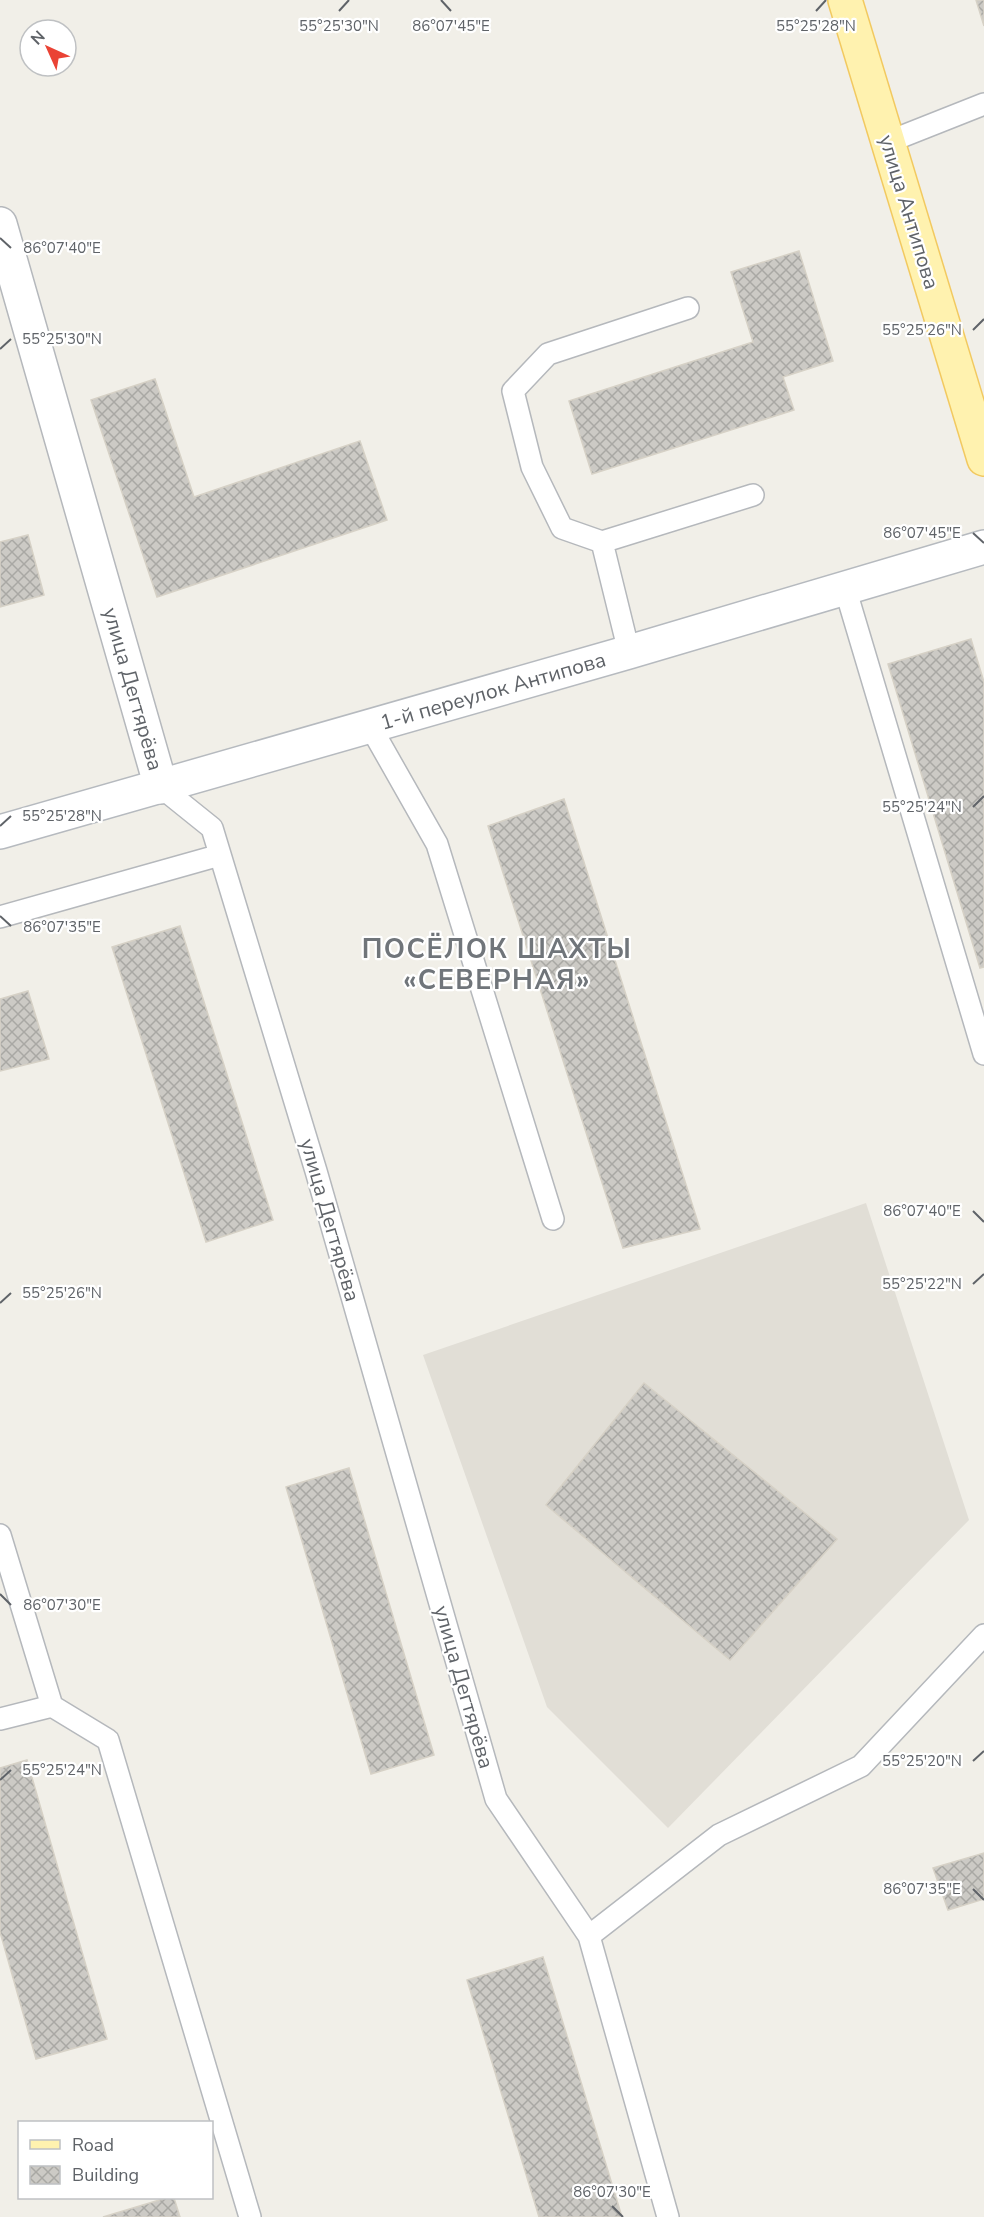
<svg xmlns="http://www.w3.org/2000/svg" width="984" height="2217" font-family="'Nunito Sans',sans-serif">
<defs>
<pattern id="building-cross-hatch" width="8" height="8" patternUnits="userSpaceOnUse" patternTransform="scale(1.5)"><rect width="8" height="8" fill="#cccac5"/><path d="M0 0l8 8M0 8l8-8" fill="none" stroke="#a9a8a4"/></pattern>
</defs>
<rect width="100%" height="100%" fill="#f1efe8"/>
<!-- education -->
<path fill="#e1ded6" d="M866 1203 969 1520 668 1828 547 1707 423 1355Z"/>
<!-- building -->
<path fill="url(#building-cross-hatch)" stroke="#d6d1c6" stroke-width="1.5" d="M976 0H984V26Z
M799 251 833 361 783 377 794 410 592 474 569 401 753 342 731 272Z
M155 379 194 497 360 441 387 520 157 597 91 400Z
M28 535 44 595 0 607V542Z
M971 639 984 682V967L980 968 888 664Z
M564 799 700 1229 623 1248 488 826Z
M180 926 273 1220 206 1242 112 947Z
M28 991 49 1059 0 1071V999Z
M644 1383 837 1539 730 1660 546 1505Z
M349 1468 434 1755 371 1774 286 1487Z
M27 1760 107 2039 36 2059 0 1932V1768Z
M984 1853V1899L948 1910 933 1868Z
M543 1957 622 2217H539L467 1980Z
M166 2198H174L180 2217H103Z"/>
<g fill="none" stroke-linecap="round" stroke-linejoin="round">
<!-- service casing -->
<g stroke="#b5b8bc" stroke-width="24">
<path id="service" d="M888 142 984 104
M602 542 562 528 532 467 513 391 548 354 688 308
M845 588 984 1054
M629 652 602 542 753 495
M370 726 437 844 553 1219
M161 787 212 828 316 1171 496 1799 589 1936 668 2217
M0 917 220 855
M0 1535 52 1706 0 1719
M52 1706 108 1740 250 2217
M589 1936 719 1835 861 1766 984 1635"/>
</g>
<!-- minor casing -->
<g stroke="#b5b8bc" stroke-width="36">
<path id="minor" d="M0 224 161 787"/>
</g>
<!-- secondary casing -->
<g stroke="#b6babf" stroke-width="36">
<path id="secondary" d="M0 832 629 652 984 547"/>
</g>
<!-- primary casing -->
<g stroke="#f2c960" stroke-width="36">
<path id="primary" d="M845 0 984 459"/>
</g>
<!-- service -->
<use href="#service" stroke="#fff" stroke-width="21"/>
<!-- minor -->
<use href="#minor" stroke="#fff" stroke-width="33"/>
<!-- secondary -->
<use href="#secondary" stroke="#fff" stroke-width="33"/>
<!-- primary -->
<use href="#primary" stroke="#fff2af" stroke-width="33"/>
</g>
<!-- ticks -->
<path fill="none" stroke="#5f6368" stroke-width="2" d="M441 0 451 11M339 11 349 0M816 11 826 0M0 238 11 248M973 330 984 319M0 349 11 339M973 533 984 543M973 807 984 796M0 826 11 816M0 916 11 926M973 1211 984 1222M973 1284 984 1274M0 1303 11 1293M0 1594 11 1605M973 1761 984 1751M0 1780 11 1770M973 1889 984 1900M612 2206 623 2217"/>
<g text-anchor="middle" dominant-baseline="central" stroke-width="4.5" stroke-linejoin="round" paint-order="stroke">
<!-- street labels -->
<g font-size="21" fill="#5f6368" stroke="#fff">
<text transform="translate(909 212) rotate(73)">улица Антипова</text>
<text transform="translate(133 689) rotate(74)">улица Дегтярёва</text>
<text transform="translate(493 691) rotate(-16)">1-й переулок Антипова</text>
<text transform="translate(330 1220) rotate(74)">улица Дегтярёва</text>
<text transform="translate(464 1687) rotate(74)">улица Дегтярёва</text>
</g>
<!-- district labels -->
<g font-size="27" font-weight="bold" letter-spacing="1.5" fill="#70757a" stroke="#fff">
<text x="497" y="949">ПОСЁЛОК ШАХТЫ<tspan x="497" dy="31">«СЕВЕРНАЯ»</tspan></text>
</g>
</g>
<g font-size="15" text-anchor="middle" fill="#5f6368" stroke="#fff" stroke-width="4.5" stroke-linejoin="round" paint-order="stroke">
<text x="339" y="31">55°25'30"N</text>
<text x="451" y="31">86°07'45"E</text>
<text x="816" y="31">55°25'28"N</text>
<text x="62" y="253">86°07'40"E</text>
<text x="922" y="335">55°25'26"N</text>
<text x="62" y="344">55°25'30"N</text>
<text x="922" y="538">86°07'45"E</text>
<text x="922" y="812">55°25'24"N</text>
<text x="62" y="821">55°25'28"N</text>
<text x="62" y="932">86°07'35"E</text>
<text x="922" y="1216">86°07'40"E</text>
<text x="922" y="1289">55°25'22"N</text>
<text x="62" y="1298">55°25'26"N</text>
<text x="62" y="1610">86°07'30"E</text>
<text x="922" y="1766">55°25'20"N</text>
<text x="62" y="1775">55°25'24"N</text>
<text x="922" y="1894">86°07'35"E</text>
<text x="612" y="2197">86°07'30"E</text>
</g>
<!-- legend -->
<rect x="18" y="2121" width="195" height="78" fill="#ffffff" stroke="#bfc1c3" stroke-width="1.5"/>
<rect x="30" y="2140" width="30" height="9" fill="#fff2af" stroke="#bfc1c3" stroke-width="1.5"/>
<text x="72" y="2151" font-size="18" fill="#5f6368">Road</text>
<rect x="30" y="2166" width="30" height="18" fill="url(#building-cross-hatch)" stroke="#bfc1c3" stroke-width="1.5"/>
<text x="72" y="2181" font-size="18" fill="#5f6368">Building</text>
<!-- north arrow -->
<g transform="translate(48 48) rotate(315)"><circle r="28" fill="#ffffff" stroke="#bfc1c3" stroke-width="1.5"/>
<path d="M0-4.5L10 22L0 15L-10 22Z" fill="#ea4335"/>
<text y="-9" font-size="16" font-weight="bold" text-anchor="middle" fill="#5f6368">N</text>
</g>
</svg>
